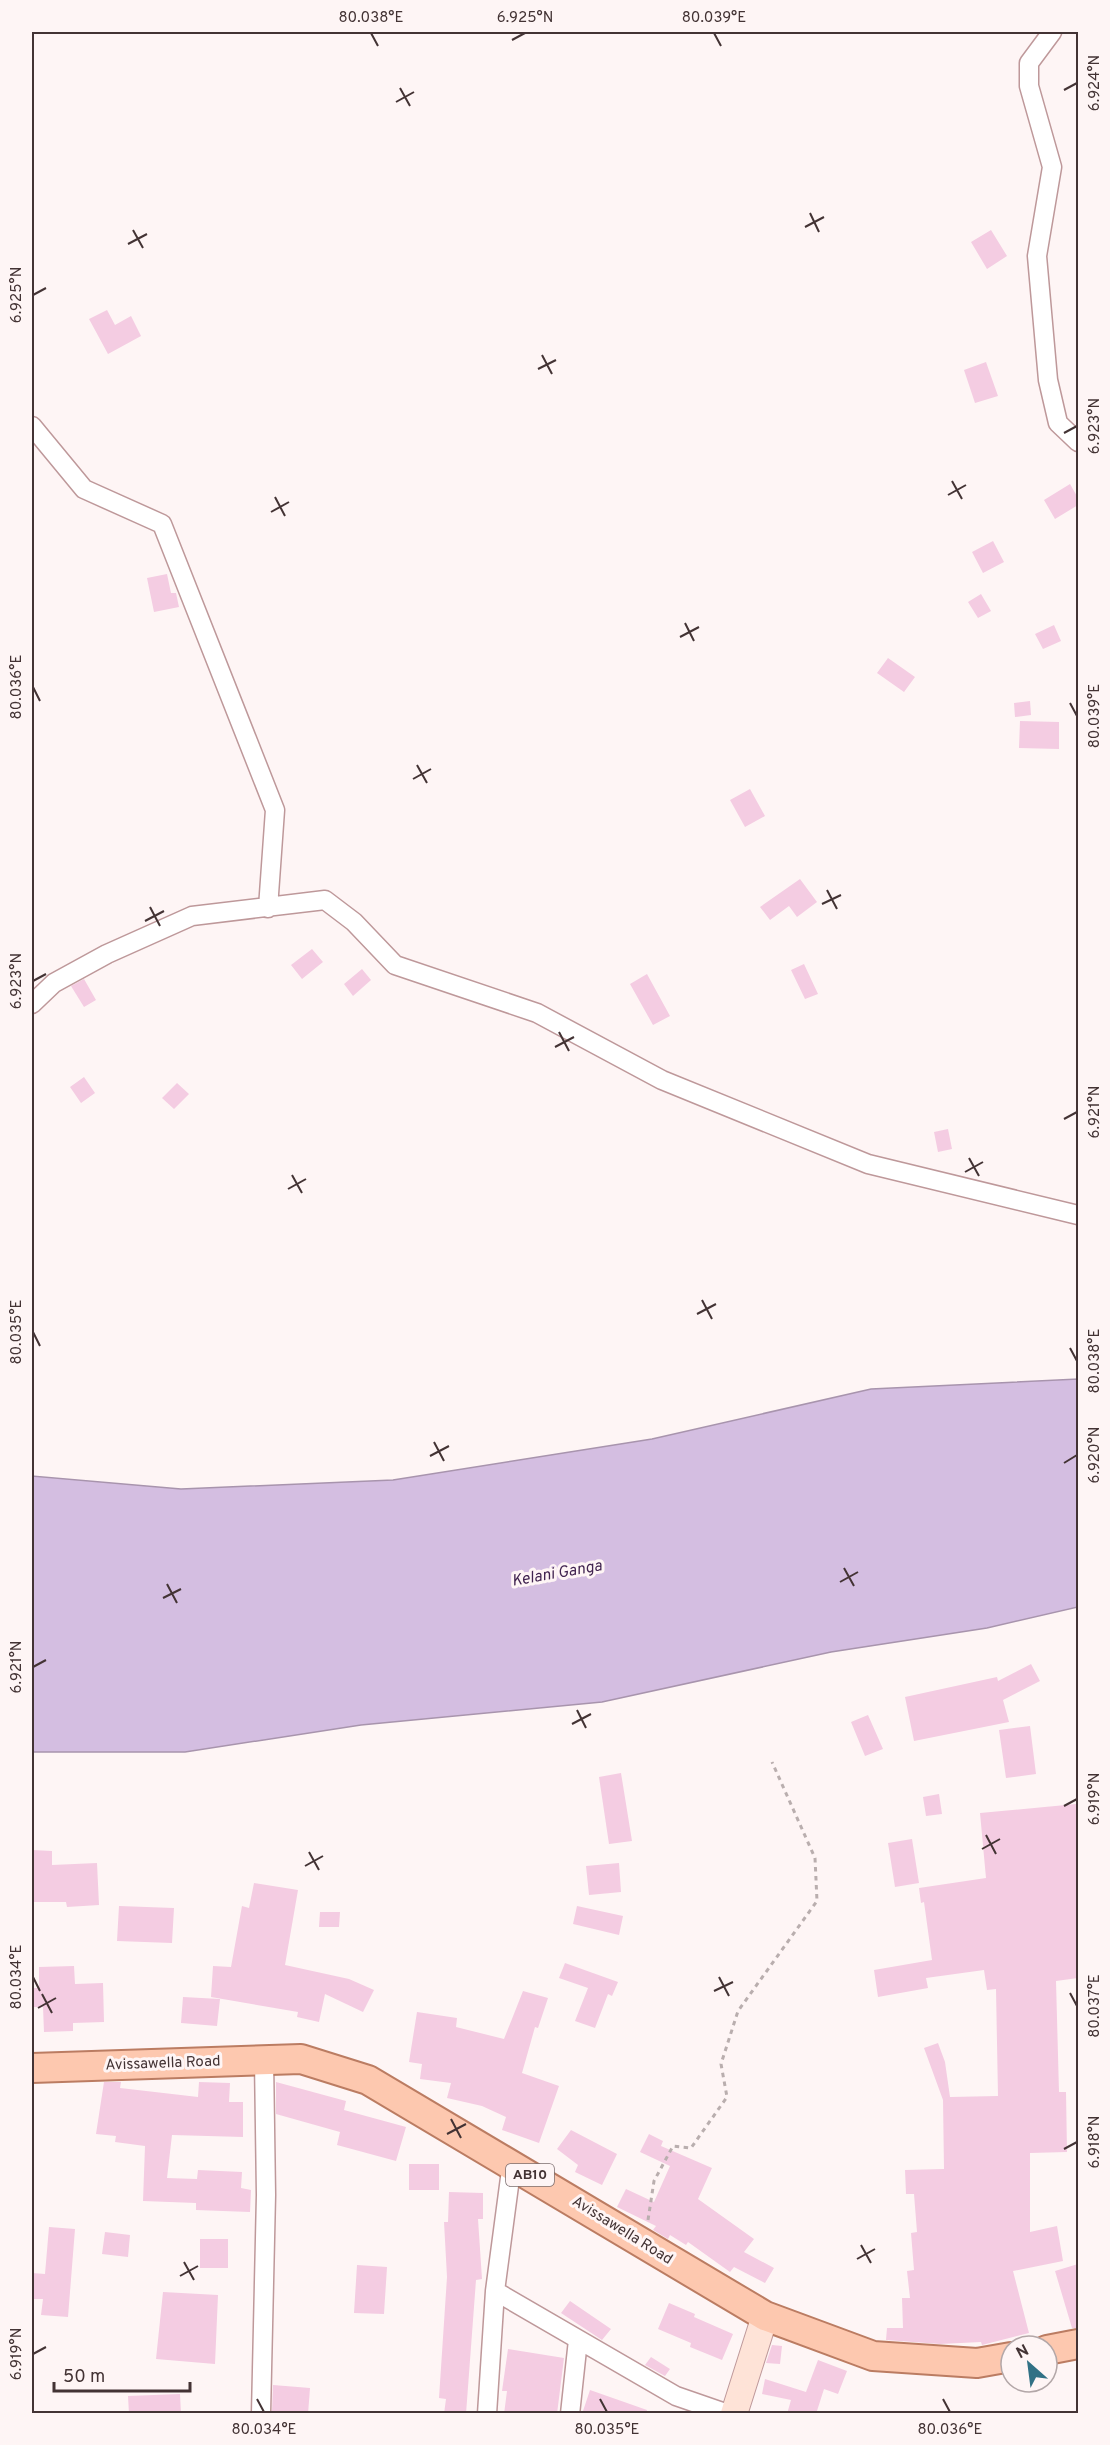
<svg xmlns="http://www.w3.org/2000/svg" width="1110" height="2445" font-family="Overpass,sans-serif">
<rect width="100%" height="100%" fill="#fef5f5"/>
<!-- water -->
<path fill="#d4bee1" stroke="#a894ad" stroke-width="1.5" d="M1078 1379V1607L987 1628 831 1652 602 1702 361 1725 185 1752H32V1476L181 1489 393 1480 652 1439 871 1389Z"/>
<!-- building -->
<path fill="#f4cce2" d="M991 230 1007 256 987 269 971 242Z
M107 310 115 325 131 316 141 336 108 354 89 319Z
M986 362 998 396 975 403 964 370Z
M1070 484 1078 498V505L1055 519 1044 500Z
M993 541 1004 562 983 573 972 552Z
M167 574 171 593H176L179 607 154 612 147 578Z
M981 594 991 611 978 618 968 602Z
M1054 625 1061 641 1043 649 1035 634Z
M888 658 915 677 904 692 877 673Z
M1030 701 1031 715 1015 717 1014 703Z
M1020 721 1059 722V749L1019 748Z
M750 789 765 816 745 827 730 800Z
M800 879 817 902 797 917 789 906 770 920 760 907Z
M312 949 323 962 302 979 291 965Z
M804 964 818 994 805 999 791 970Z
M362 969 371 980 353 996 344 984Z
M647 974 670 1016 653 1025 630 984Z
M84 979 96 1000 84 1007 71 986Z
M84 1077 95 1093 81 1103 70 1087Z
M177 1083 189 1094 174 1109 162 1098Z
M948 1129 952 1149 938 1152 934 1132Z
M1031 1664 1040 1681 1003 1700 1009 1722 914 1741 905 1697 997 1677 998 1681Z
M868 1715 883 1749 865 1756 851 1722Z
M1030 1726 1036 1774 1006 1778 999 1730Z
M621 1773 632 1841 609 1844 599 1777Z
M939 1794 942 1814 926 1816 923 1797Z
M1076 1804 1078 1838V1978L1056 1981 1059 2092H1066L1067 2152 1030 2153V2232L1057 2226 1063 2261 1013 2271 1029 2333 982 2345 981 2342 940 2344 886 2340 887 2328H903L902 2298H910L907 2271 914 2270 911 2233 917 2232 914 2194H906L905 2170 944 2169 943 2100 924 2048 938 2043 945 2062 950 2097 998 2096 996 1989 987 1990 984 1970 926 1978 928 1988 878 1997 874 1970 932 1960 924 1902 921 1903 919 1888 986 1878 980 1813Z
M912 1839 919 1883 895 1887 888 1843Z
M32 1850 52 1851V1865L97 1863 99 1905 67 1907 66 1902H32Z
M619 1863 621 1892 589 1895 586 1866Z
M254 1883 298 1890 285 1965 349 1979 374 1990 363 2012 325 1994 319 2022 297 2017 298 2012 211 1997 213 1966 231 1967 242 1906 249 1908Z
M119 1906 174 1908 172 1943 117 1941Z
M577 1906 623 1916 619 1935 573 1924Z
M320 1912H340L339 1927H319Z
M565 1963 618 1982 612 1996 608 1994 595 2028 575 2021 588 1988 559 1978Z
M74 1966 75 1984 103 1983 104 2022 73 2023V2031L44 2032 43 2007H32V1988H39V1967Z
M523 1991 548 1998 538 2028 535 2027 522 2073 559 2086 539 2143 502 2130 506 2117 482 2106 447 2098 451 2083 420 2079 422 2064 409 2062 417 2012 457 2018 456 2027 504 2039Z
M183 1997 220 1999 217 2026 181 2023Z
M104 2082H121L120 2088 198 2097 199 2082 230 2083 229 2102H243V2137L172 2135 167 2178 197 2179 198 2170 242 2172 241 2188 251 2190 250 2212 196 2210V2203L143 2201 145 2146 115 2142 116 2136 96 2134Z
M276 2082 346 2101 344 2110 406 2127 396 2161 337 2145 340 2132 276 2114Z
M571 2130 617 2154 602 2185 575 2172 578 2165 557 2149Z
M649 2134 663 2141 661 2146 712 2168 698 2199 754 2239 744 2252 774 2268 765 2283 734 2267 730 2272 688 2242 686 2245 670 2235 668 2239 653 2230 656 2226 617 2207 626 2189 654 2202 670 2166 640 2152Z
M409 2164H439V2190H409Z
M449 2192 483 2193V2219H478L482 2279 476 2280 466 2414H444L446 2399 439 2398 447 2277 444 2222H448Z
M49 2227 75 2229 68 2317 41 2315 43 2299H32V2273L45 2274Z
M105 2232 130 2235 128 2257 102 2254Z
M200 2239H228V2268H200Z
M1078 2264V2328H1072L1055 2271Z
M357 2265 387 2267 384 2314 354 2313Z
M163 2292 218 2295 215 2364 156 2359Z
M570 2301 611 2329 602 2340 561 2313Z
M669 2303 695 2314 694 2317 733 2334 722 2360 690 2347 691 2343 658 2329Z
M772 2345 782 2346 780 2364 766 2363Z
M508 2349 564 2358 557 2414H504L507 2391H502Z
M651 2357 670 2369 665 2376 645 2365Z
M818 2360 847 2371 838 2394 824 2389 816 2414H787L791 2400 762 2394 765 2379 806 2392Z
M273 2385 310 2388 308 2414 272 2411Z
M590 2390 647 2410 646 2414H582Z
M180 2394 181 2414H129L128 2396Z"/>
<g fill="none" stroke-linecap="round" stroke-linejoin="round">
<!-- street casing -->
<g stroke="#be989a" stroke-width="21">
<path id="street" d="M1052 32 1029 63V86L1052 167 1037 256 1048 380 1058 423 1078 442
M32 426 84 489 162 524 275 810 268 908
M32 1004 54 983 107 954 192 916 325 900 354 922 395 965 537 1013 662 1080 868 1164 1078 1215
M495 2291 676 2396 728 2414
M261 2414 266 2195 264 2060
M487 2414 495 2291 512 2163
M570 2414 578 2340"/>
</g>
<!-- secondary casing -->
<g stroke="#be989a" stroke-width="28">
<path id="secondary" d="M734 2414 765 2316"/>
</g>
<!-- primary casing -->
<g stroke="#bb7c62" stroke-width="32">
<path id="primary" d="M32 2068 301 2059 368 2080 765 2316 873 2356 977 2363 1011 2357
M1047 2350 1078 2344"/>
</g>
<!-- path -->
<path stroke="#b9aeae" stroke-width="3" stroke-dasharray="4.5 4.5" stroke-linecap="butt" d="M648 2220 654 2181 673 2146 691 2148 727 2097 721 2064 738 2011 817 1901 815 1858 772 1762"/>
<!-- street -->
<use href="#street" stroke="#fff" stroke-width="18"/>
<!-- secondary -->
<use href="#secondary" stroke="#fee3d7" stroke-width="26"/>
<!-- primary -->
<use href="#primary" stroke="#fdc8af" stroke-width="28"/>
</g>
<!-- ticks -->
<path fill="none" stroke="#433334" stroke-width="2" d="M371 33 378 46M714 33 721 46M512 40 525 33M400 88 410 106M1064 90 1077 83M396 102 414 92M810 213 819 232M805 227 824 217M133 230 143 248M128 244 147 234M33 295 46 288M542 355 552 374M538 369 556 360M1064 433 1077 426M952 481 962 499M948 495 966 485M275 497 285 516M271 512 289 502M685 623 694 641M680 637 699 627M33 687 40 701M1070 703 1077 716M417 765 427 783M413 779 431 769M827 890 837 909M822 904 841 895M150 907 160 926M145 921 164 911M33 981 46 974M559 1032 569 1051M555 1047 574 1037M1064 1119 1077 1112M969 1158 979 1176M965 1172 983 1162M292 1175 302 1193M288 1189 306 1179M702 1300 712 1319M697 1314 716 1304M33 1332 40 1346M1070 1348 1077 1361M434 1442 444 1461M430 1456 449 1446M1064 1463 1077 1455M844 1568 854 1586M840 1582 858 1572M167 1584 177 1603M163 1598 181 1589M33 1667 46 1660M577 1710 586 1728M572 1724 591 1714M1064 1806 1077 1799M986 1835 996 1854M982 1849 1000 1839M309 1852 319 1870M305 1866 323 1856M33 1977 40 1991M719 1977 729 1996M714 1991 733 1982M1070 1993 1077 2006M42 1994 52 2013M38 2008 56 1998M451 2119 461 2138M447 2134 466 2124M1064 2149 1077 2142M861 2245 871 2263M857 2259 875 2249M184 2262 194 2280M180 2276 198 2266M33 2354 46 2347M257 2399 264 2412M600 2399 607 2412M943 2399 950 2412"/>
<g text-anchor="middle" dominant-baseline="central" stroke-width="6" stroke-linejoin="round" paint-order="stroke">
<!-- shield labels -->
<rect fill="#fef5f5" stroke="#7b6d6e" stroke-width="1.5" x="506" y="2164" width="48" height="22" rx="4.5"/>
<g font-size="14" font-weight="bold" fill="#433334">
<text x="530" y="2175">AB10</text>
</g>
<!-- street labels -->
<g font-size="15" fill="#433334" stroke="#fef5f5">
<text transform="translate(163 2064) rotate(-2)">Avissawella Road</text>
<text transform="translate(622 2231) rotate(32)">Avissawella Road</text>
</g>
<!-- water labels -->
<g font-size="16" font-style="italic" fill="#412450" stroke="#fef5f5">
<text transform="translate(557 1574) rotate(-10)">Kelani Ganga</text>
</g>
</g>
<!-- border -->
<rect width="1110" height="2445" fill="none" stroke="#fef5f5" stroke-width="66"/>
<!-- north arrow -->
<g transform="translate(1029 2364) rotate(332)"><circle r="28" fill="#fef5f5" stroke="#b3a7a8" stroke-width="1.5"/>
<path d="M0-4.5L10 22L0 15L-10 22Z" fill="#317185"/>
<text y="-9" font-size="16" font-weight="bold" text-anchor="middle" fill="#433334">N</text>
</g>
<!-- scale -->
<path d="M54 2382v9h136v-9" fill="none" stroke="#433334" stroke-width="3"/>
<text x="63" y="2382" font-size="18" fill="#433334" stroke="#fef5f5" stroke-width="4.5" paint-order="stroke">50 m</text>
<rect x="33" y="33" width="1044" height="2379" fill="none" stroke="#433334" stroke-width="2"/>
<g font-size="15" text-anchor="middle" fill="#433334">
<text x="371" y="22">80.038°E</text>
<text x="525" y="22">6.925°N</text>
<text x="714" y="22">80.039°E</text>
<text transform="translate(1094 83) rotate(-90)" y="5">6.924°N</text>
<text transform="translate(16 295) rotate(-90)" y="5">6.925°N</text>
<text transform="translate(1094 426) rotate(-90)" y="5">6.923°N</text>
<text transform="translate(16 687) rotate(-90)" y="5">80.036°E</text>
<text transform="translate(1094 716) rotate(-90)" y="5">80.039°E</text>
<text transform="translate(16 981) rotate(-90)" y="5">6.923°N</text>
<text transform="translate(1094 1112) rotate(-90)" y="5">6.921°N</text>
<text transform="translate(16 1332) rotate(-90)" y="5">80.035°E</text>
<text transform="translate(1094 1361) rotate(-90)" y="5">80.038°E</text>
<text transform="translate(1094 1455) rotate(-90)" y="5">6.920°N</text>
<text transform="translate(16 1667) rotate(-90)" y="5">6.921°N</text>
<text transform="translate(1094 1799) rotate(-90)" y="5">6.919°N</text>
<text transform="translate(16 1977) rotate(-90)" y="5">80.034°E</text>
<text transform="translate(1094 2006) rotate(-90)" y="5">80.037°E</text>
<text transform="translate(1094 2142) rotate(-90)" y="5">6.918°N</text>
<text transform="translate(16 2354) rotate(-90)" y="5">6.919°N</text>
<text x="264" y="2434">80.034°E</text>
<text x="607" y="2434">80.035°E</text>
<text x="950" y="2434">80.036°E</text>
</g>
</svg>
